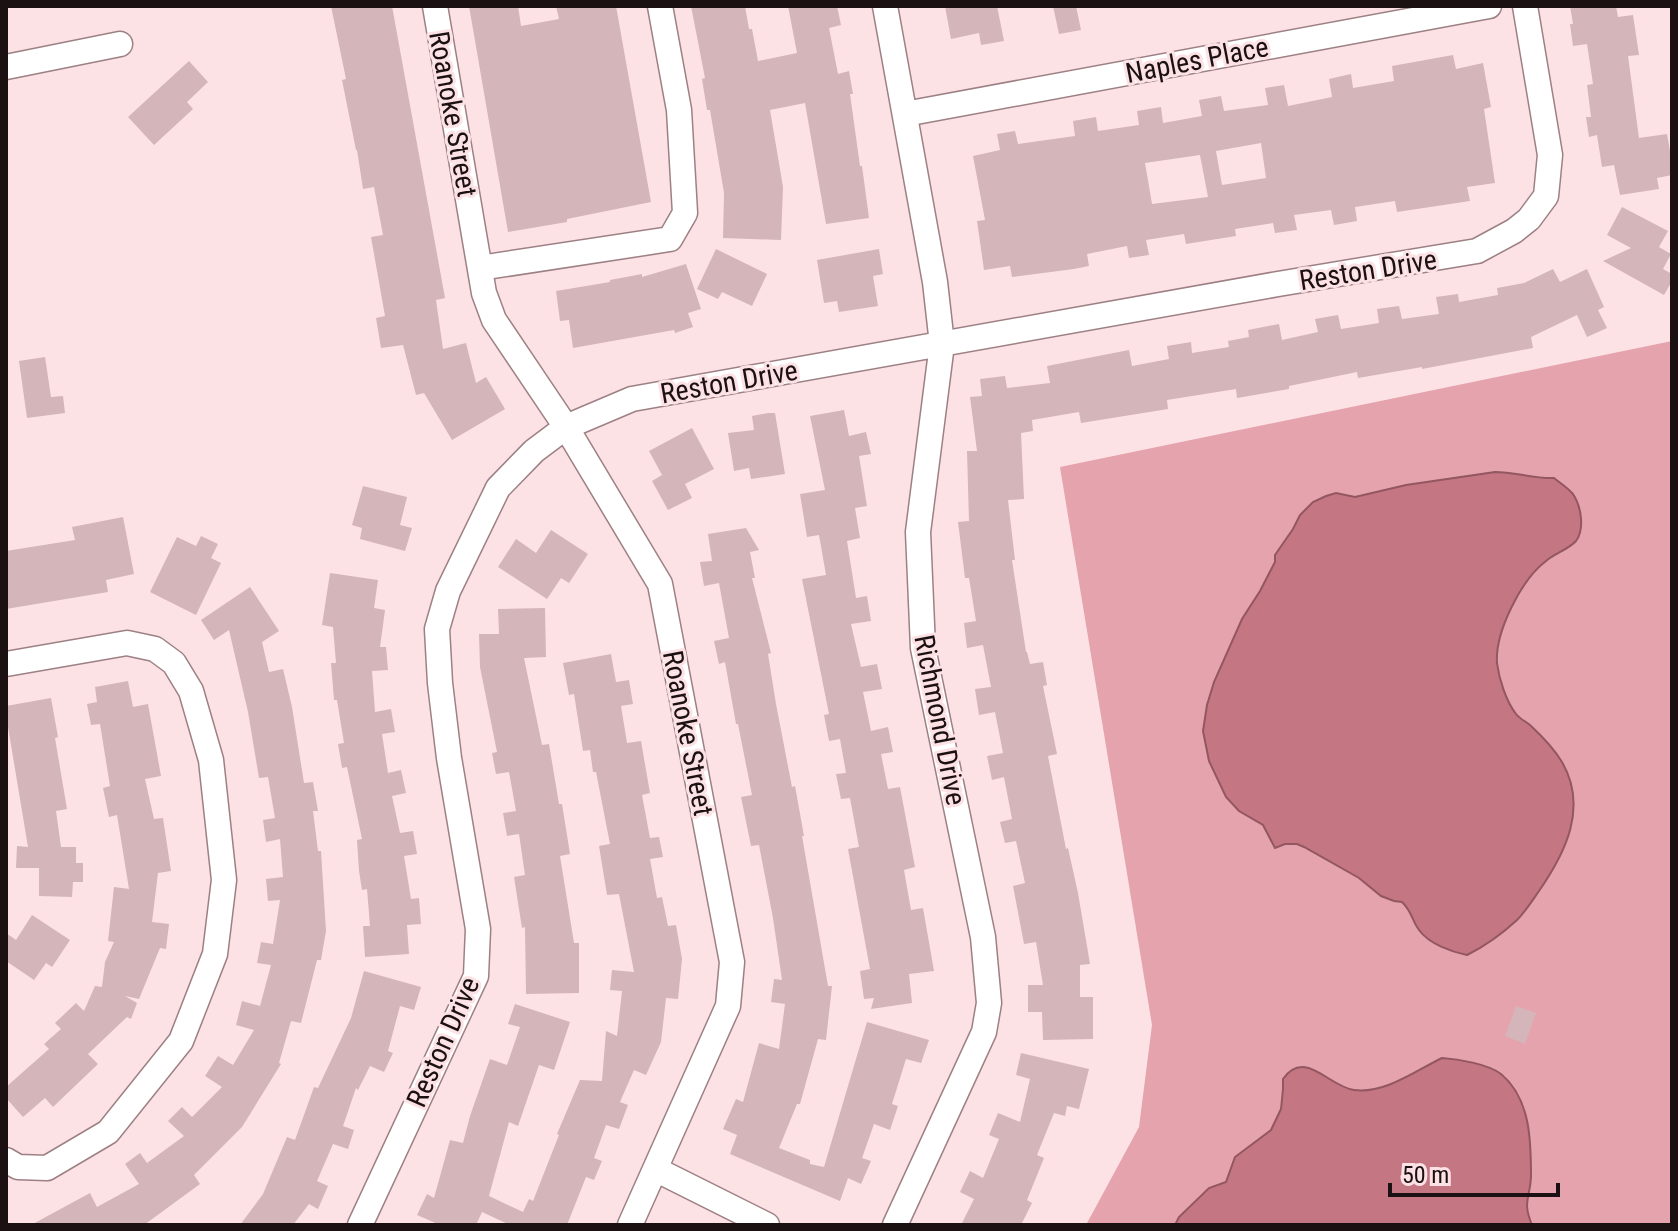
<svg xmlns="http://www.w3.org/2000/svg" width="1678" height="1231" font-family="'Roboto Condensed',sans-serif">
<rect width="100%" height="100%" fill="#fce2e5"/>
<!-- green -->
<path fill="#e5a3ad" d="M1672 341V1225H1086L1139 1127 1152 1025 1060 467Z"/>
<!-- water -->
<path fill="#c57683" stroke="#925761" stroke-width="2" d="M1495 472C1515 472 1535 479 1554 478 1560 483 1568 488 1573 494 1581 506 1585 529 1576 541 1569 549 1554 554 1546 561 1521 580 1495 632 1497 663 1499 679 1506 701 1516 714 1520 719 1525 721 1530 725 1543 737 1553 747 1562 762 1588 807 1566 852 1539 891 1532 901 1525 912 1517 920 1502 934 1485 946 1467 955 1452 952 1429 944 1419 930 1411 919 1413 913 1402 902L1394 901 1381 896 1359 878 1304 847 1297 844H1285L1275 848 1263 825 1239 811 1226 797 1209 761 1203 731 1207 705 1214 682 1242 619 1260 591 1275 562V555L1293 529 1300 515 1313 502 1326 496 1336 493 1355 497 1406 485Z
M1442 1058C1458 1059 1488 1064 1501 1074 1531 1099 1531 1142 1531 1177 1530 1199 1522 1201 1532 1225H1175L1179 1217 1209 1188 1226 1182 1235 1157 1271 1130 1281 1109 1283 1089V1079C1305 1048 1329 1087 1354 1090 1385 1094 1415 1071 1442 1058Z"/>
<!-- building -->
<path fill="#d4b5b9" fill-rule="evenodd" d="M331 6H392L445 298 436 300 443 349 466 343 476 383 486 377 505 409 452 440 424 393 416 395 403 345 381 348 376 318 385 316 371 237 383 235 374 187 363 189 357 150H356L342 80 346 79Z
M469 6H518L521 26 559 19 556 6H616L651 202 567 219V222L508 232Z
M691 6H745L749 29H752L758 61 797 53 788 6H837L841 25 829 28 838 74 849 71 853 94H850L860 166H862L869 218 826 224 805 103 770 110 783 187 781 240 723 238 724 193 710 110H707L702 79 705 78Z
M945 6H997L1004 41 981 45 979 33 951 39Z
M1053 6H1076L1081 30 1059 34Z
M1570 6H1616L1618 17 1633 15 1639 55 1628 56 1639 138 1667 134 1672 162V175L1657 178 1659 189 1620 195 1614 165 1602 167 1597 135 1589 137 1586 117H1591L1587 85 1593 84 1587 44 1573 46 1570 24H1573Z
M1453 55 1456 69 1483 63 1491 107 1484 109 1495 183 1467 187 1470 201 1397 212 1395 201 1355 207 1357 221 1334 225 1331 210 1294 215 1297 230 1275 233 1273 223 1235 229 1236 236 1186 244 1184 234 1146 240 1149 255 1129 258 1127 246 1087 254 1089 266 1074 269 1012 277 1010 266 984 270 977 221 985 220 973 156 1000 150 997 134 1015 131 1018 144 1075 136 1073 121 1096 117 1098 131 1139 125 1137 111 1161 107 1163 123 1202 116 1199 100 1221 96 1224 111 1268 105 1265 88 1284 85 1288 106 1332 97 1329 79 1351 74 1353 88 1394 81 1392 66ZM1261 143 1266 178 1222 185 1216 151ZM1200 155 1208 197 1152 204 1145 163Z
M189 61 208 82 187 102 193 109 154 145 128 117Z
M1622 207 1668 231 1659 247 1671 254 1663 269 1672 274V281L1664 295 1603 261 1631 248 1607 235Z
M716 249 767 274 752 306 722 292 718 299 697 289Z
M879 249 883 274 873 276 878 306 839 312 837 301 824 303 817 260Z
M686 264 701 309 688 313 693 327 675 333 674 330 573 348 569 320 560 321 556 291 610 282V280L642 274V277Z
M1553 269 1560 282 1587 269 1604 307 1598 310 1607 328 1587 337 1577 315 1531 337 1533 348 1422 369V367L1358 378 1357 372 1289 386V389L1237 398 1236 389 1167 400 1168 409 1081 423 1079 412 1032 420 1033 431 1021 433 1024 499 1008 500 1015 560H1012L1026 652H1027L1030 664 1043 662 1047 685 1043 686 1057 754 1048 756 1066 849 1068 848 1078 893 1090 964 1080 965V997H1093V1039L1043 1040 1042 1012H1028V985H1043L1036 942 1024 944 1013 886 1025 883 1016 841 1005 843 1000 822 1012 819 1004 777 992 780 987 756 1003 753 995 712 979 715 975 689 991 687 983 645 967 648 964 623 976 621 969 578H965L958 522 969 521 967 451H977L970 397 982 396 980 379 1005 376 1007 388 1050 383 1047 366 1129 350 1132 366 1169 359 1167 346 1191 342 1192 353 1229 347 1228 341 1249 337 1248 330 1279 324 1282 340 1318 332 1315 319 1338 315 1341 329 1379 323 1377 309 1399 306 1402 319 1439 314 1436 297 1458 294 1459 302 1498 295 1497 288 1524 283Z
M45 357 51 397 63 396 65 413 27 418 19 361Z
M844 410 849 436 866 432 871 454 859 456 867 506 855 508 860 538 847 541 856 598 867 596 871 621 851 624 861 667 877 664 882 689 863 692 871 731 888 727 893 752 881 754 888 789 900 787 915 867 904 870 911 910 923 908 934 971 909 974 912 1003 871 1009 874 998 864 999 860 971 870 969 848 849 859 847 850 798 841 799 836 774 846 773 840 739 829 741 824 715 829 714 802 579 826 575 819 535 807 537 800 494 825 490 810 416Z
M768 413H775L785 474 751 479 749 468 734 471 728 433 754 430 752 416Z
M692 428 714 469 685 484 692 498 668 510 652 481 662 475 649 451Z
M363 486 407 497 400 525 412 528 405 551 360 539 362 528 352 525Z
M123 517 134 574 106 580 108 592 6 609V551L75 540 72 527Z
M746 528 759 550 750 552 755 578H752L771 653 768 654 776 704 792 787 795 786 804 836H802L828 986H832L826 1040 818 1039 800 1104H797L779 1148 810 1160V1164L824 1167 867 1022 929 1040 921 1063 906 1059 892 1104 898 1106 890 1130 874 1124 862 1158 871 1161 861 1184 848 1178 840 1201 730 1154 737 1135 723 1129 736 1099 743 1102 759 1043 779 1049 785 1004 771 1002 774 979 782 980 773 918 759 845 751 846 741 797 752 795 738 724H736L725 662 719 664 714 641 729 638 719 583 704 586 700 562 712 561 708 534Z
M551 530 588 554 569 583 561 578 547 599 498 567 516 539 536 553Z
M201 536 218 544 211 558 221 563 196 615 150 592 177 537 196 546Z
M330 573 378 580 374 608 385 610 380 647H386L388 670 372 671 375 712 391 709 395 732 382 734 388 773 401 770 406 793 392 796 400 833 413 831 417 854 404 856 411 899 419 898 421 924 407 925 409 954 365 957 363 926H370L367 889 362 890 359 871 357 840 362 839 347 767 342 768 338 744 344 743 337 700H334L331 663H336L333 627 322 625Z
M250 587 279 631 262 642 269 672 283 669 292 707 304 783 313 782 318 811H313L318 851H321L326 931 321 960H317L301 1023 291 1021 279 1063 281 1064 242 1127 194 1175 200 1184 144 1225H31L90 1193 97 1207 139 1184 125 1164 140 1153 147 1163 184 1136 168 1121 182 1107 192 1117 222 1087 205 1076 218 1056 233 1065 254 1030 236 1025 242 1001 260 1006 271 965 257 963 261 942 273 944 280 900 268 901 266 879 283 877 280 839 266 842 263 820 275 818 268 777 259 778 248 712 229 630 214 640 201 620Z
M545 608 546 657 524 658 542 745 549 744 559 804H562L570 854 560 856 574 943H579V993L526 994 525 927 522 928 514 877 525 875 519 834 507 836 503 813 516 811 509 772 496 774 492 753 497 752 480 667 479 634H499L498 609Z
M611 654 616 682 629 680 633 704 621 706 627 743 641 741 650 793 642 795 650 838 659 837 663 857 650 859 657 898 662 897 668 926 676 925 682 959 678 999 666 998 661 1042 646 1075 634 1070 620 1102 628 1105 619 1129 606 1125 594 1158 602 1161 594 1180 586 1177 567 1225H510L482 1212 476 1225H440L417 1215 427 1194 434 1198 450 1140 463 1143 470 1116 490 1059 507 1065 520 1027 508 1024 515 1004 570 1022 554 1070 539 1065 518 1126 509 1122 489 1196 523 1212 529 1199 533 1201 559 1135 557 1134 580 1080 602 1081 606 1031 617 1036 622 991 610 990 612 970 634 972 619 894 607 895 599 846 610 844 596 772H593L590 750 583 751 574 694 569 695 563 663Z
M128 681 133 707 148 704 161 776 145 779 154 819 163 818 171 871 158 873 152 922 169 924 166 949 160 948 139 999 125 996 137 1003 131 1019 127 1017 88 1054 98 1064 53 1107 45 1098 23 1117 6 1098V1087L49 1049 44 1044 61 1029 55 1023 76 1003 84 1011 95 986 102 987 105 962 114 942 108 941 114 887 129 889 117 815 109 817 103 788 110 786 100 724 91 725 87 704 97 702 95 687Z
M51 698 58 737 55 738 67 809 56 811 61 847H76V863H83V882H73L72 897 39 896V868H16L17 846 28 847 6 715V706Z
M32 915 70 940 52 967 46 963 34 980 6 961V933L16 940Z
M364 971 421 987 414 1010 400 1006 388 1051 393 1053 384 1072 370 1066 358 1090 356 1088 343 1126 354 1130 348 1149 333 1144 317 1181 328 1186 318 1209 309 1204 293 1225H240L263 1194 287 1137 295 1140 314 1087 318 1088 351 1018Z
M1516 1006 1536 1013 1525 1044 1505 1036Z
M1021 1053 1089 1069 1079 1109 1067 1106 1065 1116 1054 1113 1037 1155 1044 1158 1027 1200 1032 1203 1021 1225H961L974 1199 960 1192 970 1171 983 1178 999 1139 989 1135 998 1113 1020 1122 1030 1079 1016 1075Z"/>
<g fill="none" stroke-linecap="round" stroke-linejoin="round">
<!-- street casing -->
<g stroke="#9d8084" stroke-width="27">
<path id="street" d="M435 6 484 293 494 320 566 427 660 584 732 962 728 1006 630 1225
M885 6 935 282 942 344 918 532 923 648 983 937 989 1003 984 1032 895 1225
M6 67 120 44
M905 114 1489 6
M480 268 670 239 685 213 679 110 660 6
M6 664 127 643 155 649 174 663 191 691 211 760 224 880 215 954 181 1041 108 1132 47 1168 18 1167 6 1160
M655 1169 767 1225
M360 1225 476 976 478 929 449 758 440 683 437 629 448 591 498 488 534 451 566 427 632 399 1278 284 1477 251 1514 231 1529 219 1546 196 1550 155 1525 6"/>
</g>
<!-- street -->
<use href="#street" stroke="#fff" stroke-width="24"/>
</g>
<g text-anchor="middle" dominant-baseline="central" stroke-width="6" stroke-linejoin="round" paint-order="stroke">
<!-- street labels -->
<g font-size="28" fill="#1b1012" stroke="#fce2e5">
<text transform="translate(1197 60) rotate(-11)">Naples Place</text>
<text transform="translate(453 114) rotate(80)">Roanoke Street</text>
<text transform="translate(1368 270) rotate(-9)">Reston Drive</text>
<text transform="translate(729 382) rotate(-10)">Reston Drive</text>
<text transform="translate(940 720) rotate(79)">Richmond Drive</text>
<text transform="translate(688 733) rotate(79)">Roanoke Street</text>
<text transform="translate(443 1042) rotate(-66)">Reston Drive</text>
</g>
</g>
<!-- border -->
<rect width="1678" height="1231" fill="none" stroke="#1b1012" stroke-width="16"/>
<!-- scale -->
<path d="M1390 1183v12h168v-12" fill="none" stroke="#1b1012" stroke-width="4"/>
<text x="1402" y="1183" font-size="24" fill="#1b1012" stroke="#fce2e5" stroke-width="6" paint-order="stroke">50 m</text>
</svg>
